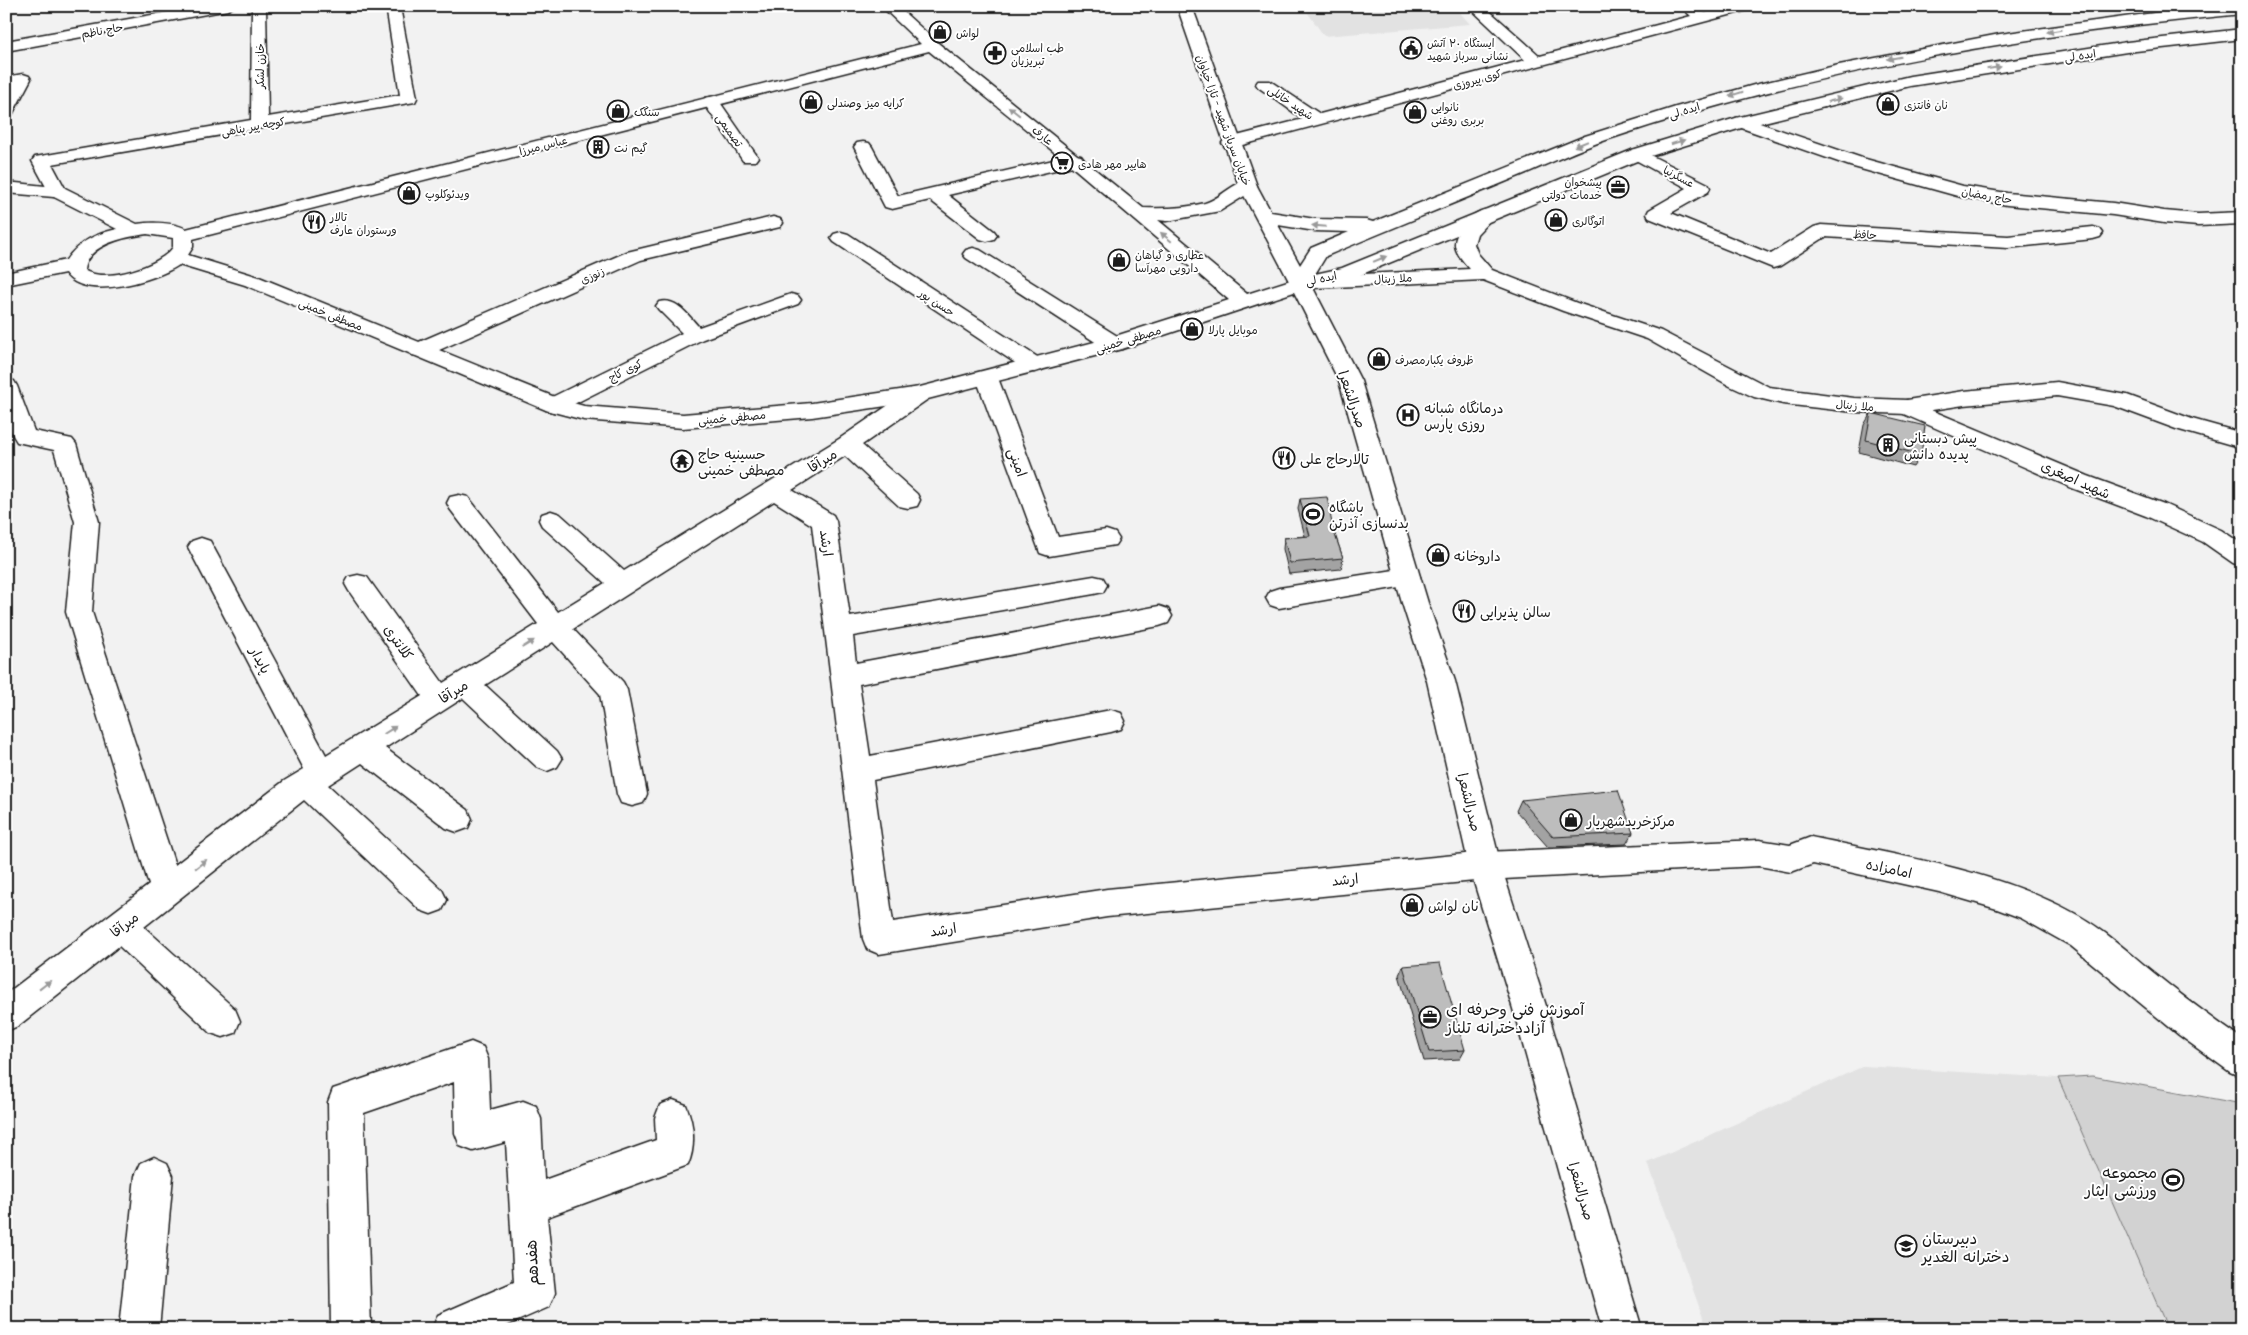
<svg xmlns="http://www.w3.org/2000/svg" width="2248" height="1335" font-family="Mali,'Playpen Sans Arabic',sans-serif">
<rect width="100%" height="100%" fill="#f2f2f2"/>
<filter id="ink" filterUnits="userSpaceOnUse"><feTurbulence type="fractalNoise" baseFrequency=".02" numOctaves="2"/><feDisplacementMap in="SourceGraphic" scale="10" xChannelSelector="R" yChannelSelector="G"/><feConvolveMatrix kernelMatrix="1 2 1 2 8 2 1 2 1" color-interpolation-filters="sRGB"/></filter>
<g filter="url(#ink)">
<!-- built -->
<path fill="#e2e2e2" d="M1303 6H1454L1470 24 1324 36Z
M1864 1066 2058 1078 2171 1329H1707L1648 1163Z"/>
<!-- green -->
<path fill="#d2d2d2" stroke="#777" d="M2092 1076 2242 1104V1329H2168L2058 1078Z"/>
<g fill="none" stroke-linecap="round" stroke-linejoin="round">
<!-- street casing -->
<g stroke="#1c1c1c" stroke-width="3">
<path id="street" d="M202 6H235L228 10 6 51V41Z
M252 6H266L268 117 400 95 386 6 400 7 417 98 415 102 409 103 52 164 67 192 65 196 58 198 51 196 32 161 35 157 251 120Z
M1468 6H1484L1540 56 1691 16 1680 6H1697L1705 13 1729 6H1754L1752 9 1231 148 1225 147 1222 143 1225 139 1303 119 1258 87 1256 84 1258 81H1270L1320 114 1525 60Z
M23 74 29 76 31 79 14 111 12 115 6 116V95L11 86 6 87V77Z
M711 97 717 98 755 153 758 157 755 161H743L703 102 705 98Z
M1742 117 1862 158 1963 186 2007 193 2113 203 2164 211 2198 214 2242 212V224L2198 226 2164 223 2113 215 2007 205 1961 197 1850 166 1736 126 1733 122 1736 118Z
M863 142 869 143 872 147 898 196 1075 155 1081 156 1084 160 1081 164 948 195 994 231 997 235 994 239 987 241 980 239 930 200 892 209 885 207 854 147 857 143Z
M1638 149 1708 184 1710 188 1708 192 1671 213 1771 254 1814 227 1821 225 2008 236 2093 227 2100 229 2103 233 2100 237 2093 239 2008 248 1825 237 1780 266 1773 268 1649 218 1647 214 1649 210 1687 188 1632 158 1629 154 1632 150Z
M773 217 780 219 783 223 780 227 641 260 428 355 420 356 412 355 409 350 412 345 627 252Z
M841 232 848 234 1042 360 1045 365 1042 370 1034 372 1026 370 834 242 831 238 834 234Z
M973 248 980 250 1122 339 1125 344 1122 349 1114 350 1106 349 966 258 963 254 966 250Z
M791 294 798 296 801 300 798 304 703 339 562 410 554 412 546 410 543 405 546 400 682 333 659 310 656 306 659 302C676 297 688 315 699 327Z
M987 371 995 373 998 378 1058 537 1106 530 1115 533 1119 539 1115 545 1049 556 1040 553 976 378 979 373Z
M6 379 14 381 17 386 34 431 72 439 76 444 99 522 92 612 175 865 284 781 304 769 188 547 192 541 201 538 210 541 326 755 422 696 349 591 345 584 349 577 358 575 367 577 443 683 538 624 450 509 447 503 450 497 459 495 468 497 558 612 605 583 542 526 539 520 542 514 551 511 560 514 624 571 839 439 912 389 920 387 928 389 931 394 928 399 862 445 917 494 920 500 917 506 908 508 899 506 845 456 792 490 833 515 836 521 850 617 1094 576 1103 578 1107 585 1103 592 1094 594 853 636 856 663 1159 606 1168 609 1172 616 1168 623 1159 626 859 684 870 756 1111 710 1121 713 1125 721 1121 729 1111 732 873 780 893 922 1107 889 1485 852 1759 840 1790 845 1811 837C1899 856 1992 869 2072 912 2103 928 2128 952 2154 973 2182 996 2212 1018 2242 1039V1077L2230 1072 2179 1035 2071 946 2021 918 1997 909 1939 892 1813 864 1791 872 1759 866 1485 880 1107 917 879 954 867 949 863 939 812 525 774 501 573 629 623 682 627 690 647 794 643 803 632 806 621 803 617 794 600 694 553 642 485 685 557 751 562 759 557 767 547 771 537 767 463 698 385 748 468 810 472 819 468 828 457 832 446 828 362 763 328 785 442 890 447 900 442 910 431 914 420 910 304 800 144 927 235 1009 240 1021 235 1033 223 1037 211 1033 119 946 18 1026 6 1031V994L149 885 66 612 75 522 54 450 17 442C4 423 6 402 6 379Z
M1907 400 2088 476 2164 504 2221 530 2242 544V566L2233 563 2203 542 2146 516 2072 488 1899 412 1896 407 1899 402Z
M1407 568 1416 570 1420 577 1416 584 1279 608 1270 605 1266 598 1270 591 1279 588Z
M471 1042 483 1047 488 1059 490 1110 523 1101 536 1106 541 1119 544 1180 656 1140 655 1118 660 1105 673 1100 686 1105C694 1124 696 1146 688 1165L547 1217 555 1293 549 1307 499 1329H432L438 1315 514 1282 506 1142 473 1151 460 1146 455 1133 454 1082 364 1113 371 1329H331L328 1102 333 1089Z
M154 1157 167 1163 173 1176 159 1329H119L135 1176 141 1163Z"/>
</g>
<!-- secondary casing -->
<g stroke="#1c1c1c" stroke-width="3">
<path id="secondary" d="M881 6H897L938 43 1143 208C1164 209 1185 208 1205 203 1223 198 1236 177 1254 182L1257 186 1254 190 1220 211 1167 221 1158 220 1247 294 1300 277 1470 269C1464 262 1456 254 1455 245 1454 233 1471 215 1481 211 1485 209 1489 210 1493 211L1495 215 1477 234 1474 244 1478 254 1492 270 1577 303 1661 331 1769 387 1854 398 1907 400 1964 391 2057 382 2127 395 2192 419 2242 433V448L2176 429 2114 406 2057 396 1964 405 1907 414 1854 412 1783 404 1754 397 1730 386 1647 339 1563 311 1483 280 1313 288 1361 381 1428 603 1455 681 1501 866 1547 1009 1642 1329H1602L1513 1009 1469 866 1427 681 1402 603 1339 381 1294 292 1122 349 920 401 812 417 683 428 584 420 546 410 245 285 179 265C155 281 84 302 65 273L6 285V273L66 260C79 241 96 234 117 229L54 197 6 193V182L65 188 137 224C152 222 173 222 186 229L921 44ZM929 51 1069 164 1229 300 1106 339 920 387 812 403 683 414 584 406 562 400 259 277 188 255 193 247V239ZM147 234 173 238V247C161 266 104 284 84 270 87 244 125 237 147 234Z"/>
</g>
<!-- primary casing -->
<g stroke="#1c1c1c" stroke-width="3">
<path id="primary" d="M1177 6H1192L1257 186 1271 212 1315 219 1366 220 1373 222 1585 136 1676 107 1754 85 1839 65 2000 34 2161 12 2242 6V14C2027 34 1814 70 1609 139 1576 150 1544 166 1512 179 1450 205 1387 230 1326 256L1315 274 1342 268 1632 150 1736 118 1910 76 2127 42 2242 29V39L2127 52 1910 86 1748 126 1644 158 1355 277 1300 289 1293 287 1290 283 1239 186ZM1278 225 1315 231 1349 232 1311 248 1300 265Z"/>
</g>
<!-- street -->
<use href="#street" fill="#fff" fill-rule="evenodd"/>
<!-- secondary -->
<use href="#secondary" fill="#fff" fill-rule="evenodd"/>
<!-- primary -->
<use href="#primary" fill="#fff" fill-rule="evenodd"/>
</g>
<!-- wall -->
<path fill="#a3a3a3" stroke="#1c1c1c" d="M1871 413 1921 455 1913 467 1859 452 1864 425Z
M1300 499 1333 529 1343 558 1341 569 1289 574 1283 549 1284 538 1305 536 1298 509Z
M1521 800 1633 833 1626 844 1548 847 1516 811Z
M1403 966 1465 1050 1460 1059 1424 1061 1399 975Z"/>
<!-- building -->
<path fill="#bdbdbd" stroke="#1c1c1c" d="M1871 413 1925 426 1921 455 1866 440Z
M1327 497 1333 529 1343 558 1290 563 1284 538 1310 536 1300 499Z
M1618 790 1633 833 1553 837 1521 800Z
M1440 963 1465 1050 1429 1052 1403 966Z"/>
<!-- one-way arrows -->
<defs><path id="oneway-solid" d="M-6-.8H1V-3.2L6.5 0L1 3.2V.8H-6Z" transform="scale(1.25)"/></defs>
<g fill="#999">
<use href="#oneway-solid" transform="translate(2054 31) rotate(171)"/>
<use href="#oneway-solid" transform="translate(1894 58) rotate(170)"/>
<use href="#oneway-solid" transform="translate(1994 68) rotate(-9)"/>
<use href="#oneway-solid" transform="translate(1736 94) rotate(163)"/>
<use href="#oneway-solid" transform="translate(1835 100) rotate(-14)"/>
<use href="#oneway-solid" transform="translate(1014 111) rotate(-141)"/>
<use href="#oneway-solid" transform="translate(1678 142) rotate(-18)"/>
<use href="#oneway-solid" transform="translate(1581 144) rotate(158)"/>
<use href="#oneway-solid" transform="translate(1319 226) rotate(-175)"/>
<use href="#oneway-solid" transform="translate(1166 237) rotate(-140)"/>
<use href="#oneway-solid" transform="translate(1380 259) rotate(-23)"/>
<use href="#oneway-solid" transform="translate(528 644) rotate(-32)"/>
<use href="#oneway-solid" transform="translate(390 730) rotate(-32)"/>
<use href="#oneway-solid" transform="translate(201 864) rotate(-38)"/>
<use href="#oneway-solid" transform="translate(45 985) rotate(-38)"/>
</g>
</g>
<!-- icons -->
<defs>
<g id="shop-ring" transform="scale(1.125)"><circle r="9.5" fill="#fff" stroke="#1c1c1c" stroke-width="1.5"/><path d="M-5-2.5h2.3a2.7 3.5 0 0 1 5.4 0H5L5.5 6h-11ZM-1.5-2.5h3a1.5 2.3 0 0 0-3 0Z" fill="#1c1c1c"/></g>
<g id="civic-ring" transform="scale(1.125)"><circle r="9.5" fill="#fff" stroke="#1c1c1c" stroke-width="1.5"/><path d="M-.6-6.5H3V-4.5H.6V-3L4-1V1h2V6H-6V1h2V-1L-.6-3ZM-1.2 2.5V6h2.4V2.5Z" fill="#1c1c1c"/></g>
<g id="pharmacy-ring" transform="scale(1.125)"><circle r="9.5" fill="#fff" stroke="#1c1c1c" stroke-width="1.5"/><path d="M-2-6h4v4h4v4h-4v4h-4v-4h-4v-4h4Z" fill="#1c1c1c"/></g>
<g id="building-ring" transform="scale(1.125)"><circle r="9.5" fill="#fff" stroke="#1c1c1c" stroke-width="1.5"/><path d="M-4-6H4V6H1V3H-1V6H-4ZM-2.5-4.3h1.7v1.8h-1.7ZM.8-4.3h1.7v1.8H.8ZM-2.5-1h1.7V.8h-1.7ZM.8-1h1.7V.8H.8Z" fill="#1c1c1c"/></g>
<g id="supermarket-ring" transform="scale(1.125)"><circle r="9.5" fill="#fff" stroke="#1c1c1c" stroke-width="1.5"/><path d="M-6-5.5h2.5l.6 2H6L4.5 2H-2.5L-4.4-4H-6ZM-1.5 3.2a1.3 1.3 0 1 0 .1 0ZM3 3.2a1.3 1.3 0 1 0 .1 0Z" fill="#1c1c1c"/></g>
<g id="office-ring" transform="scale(1.125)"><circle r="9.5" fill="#fff" stroke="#1c1c1c" stroke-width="1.5"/><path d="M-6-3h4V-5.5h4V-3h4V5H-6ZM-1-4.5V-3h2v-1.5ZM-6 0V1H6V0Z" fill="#1c1c1c"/></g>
<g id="restaurant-ring" transform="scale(1.125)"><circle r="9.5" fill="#fff" stroke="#1c1c1c" stroke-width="1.5"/><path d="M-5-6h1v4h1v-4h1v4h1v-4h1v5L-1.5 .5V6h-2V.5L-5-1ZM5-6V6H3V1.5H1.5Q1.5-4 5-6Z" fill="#1c1c1c"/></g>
<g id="hospital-ring" transform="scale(1.125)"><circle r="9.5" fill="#fff" stroke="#1c1c1c" stroke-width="1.5"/><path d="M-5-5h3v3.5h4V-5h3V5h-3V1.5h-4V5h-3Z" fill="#1c1c1c"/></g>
<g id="temple-ring" transform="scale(1.125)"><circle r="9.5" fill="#fff" stroke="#1c1c1c" stroke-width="1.5"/><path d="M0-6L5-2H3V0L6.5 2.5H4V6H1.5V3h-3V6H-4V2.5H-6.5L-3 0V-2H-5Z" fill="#1c1c1c"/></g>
<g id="stadium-ring" transform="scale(1.125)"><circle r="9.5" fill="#fff" stroke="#1c1c1c" stroke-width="1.5"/><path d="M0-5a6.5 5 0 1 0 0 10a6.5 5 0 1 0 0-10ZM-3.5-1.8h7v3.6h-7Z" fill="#1c1c1c"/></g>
<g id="school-ring" transform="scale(1.125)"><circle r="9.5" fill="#fff" stroke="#1c1c1c" stroke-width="1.5"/><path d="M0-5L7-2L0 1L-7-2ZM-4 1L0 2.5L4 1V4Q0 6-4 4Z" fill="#1c1c1c"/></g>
</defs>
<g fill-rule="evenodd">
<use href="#shop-ring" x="940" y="32"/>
<use href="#civic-ring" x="1411" y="48"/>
<use href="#pharmacy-ring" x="995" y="53"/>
<use href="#shop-ring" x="811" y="102"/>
<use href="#shop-ring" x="1888" y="104"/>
<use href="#shop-ring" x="618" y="111"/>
<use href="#shop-ring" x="1415" y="112"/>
<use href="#building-ring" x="598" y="147"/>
<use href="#supermarket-ring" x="1062" y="163"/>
<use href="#office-ring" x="1618" y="187"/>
<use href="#shop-ring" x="409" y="193"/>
<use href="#shop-ring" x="1556" y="220"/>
<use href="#restaurant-ring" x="314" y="222"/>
<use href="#shop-ring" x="1119" y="260"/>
<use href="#shop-ring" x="1192" y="329"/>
<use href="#shop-ring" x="1379" y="359"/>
<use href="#hospital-ring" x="1408" y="415"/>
<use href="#building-ring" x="1888" y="445"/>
<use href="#restaurant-ring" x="1284" y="458"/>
<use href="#temple-ring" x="682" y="461"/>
<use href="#stadium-ring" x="1313" y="514"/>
<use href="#shop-ring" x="1438" y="555"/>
<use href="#restaurant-ring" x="1464" y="611"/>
<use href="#shop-ring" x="1571" y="820"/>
<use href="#shop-ring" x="1412" y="905"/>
<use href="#office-ring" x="1430" y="1017"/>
<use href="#stadium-ring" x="2173" y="1180"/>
<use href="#school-ring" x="1906" y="1246"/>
</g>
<g text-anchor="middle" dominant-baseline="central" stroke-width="4" stroke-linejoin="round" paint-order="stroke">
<!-- far-street labels -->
<g font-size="11" fill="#1c1c1c" stroke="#fff">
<text transform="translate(102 30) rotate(-10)">حاج ناظم</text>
<text transform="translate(2080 55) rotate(-9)">ایده لى</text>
<text transform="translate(259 66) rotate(-90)">خازن لشکر</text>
<text transform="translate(1477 79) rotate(-15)">کوی پیروزی</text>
<text transform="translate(1291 102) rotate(34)">شهید خانلی</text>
<text transform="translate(1684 110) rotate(-17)">ایده لى</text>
<text transform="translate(1224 120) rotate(70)">خیابان سرباز شهید - تازا خیاوان</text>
<text transform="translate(253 126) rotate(-10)">کوچه پیر پناهی</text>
<text transform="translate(730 130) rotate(55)">تصمیمی</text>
<text transform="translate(1043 135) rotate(39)">عارف</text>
<text transform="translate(543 145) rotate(-14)">عباس میرزا</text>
<text transform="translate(1679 176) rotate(28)">عسگرنیا</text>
<text transform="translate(1987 195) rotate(10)">حاج رمضان</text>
<text transform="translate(1865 234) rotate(3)">حافظ</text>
<text transform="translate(592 275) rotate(-25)">زنوزی</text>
<text transform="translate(1321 278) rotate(-12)">ایده لى</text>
<text transform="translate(1393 278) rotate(-3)">ملا زینال</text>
<text transform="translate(937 302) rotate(33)">حسن پور</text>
<text transform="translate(331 314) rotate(22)">مصطفی خمینی</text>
<text transform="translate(1128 339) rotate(-17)">مصطفی خمینی</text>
<text transform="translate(625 370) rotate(-26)">کوی کاج</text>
<text transform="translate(1855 405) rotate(5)">ملا زینال</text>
<text transform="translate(732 417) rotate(-5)">مصطفی خمینی</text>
</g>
<!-- far-poi labels -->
<g font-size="11" fill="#1c1c1c" stroke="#fff" text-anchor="start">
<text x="956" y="32">لواش</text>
<text x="1427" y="42">ایستگاه ۲۰ آتش<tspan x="1427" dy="13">نشانی سرباز شهید</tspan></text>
<text x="1011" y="47">طب اسلامی<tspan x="1011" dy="13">تبریزیان</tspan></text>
<text x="827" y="102">کرایه میز وصندلی</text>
<text x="1904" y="104">نان فانتزی</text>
<text x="1431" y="106">نانوایی<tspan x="1431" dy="13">بربری روغنی</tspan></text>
<text x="634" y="111">سنگک</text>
<text x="614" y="147">گیم نت</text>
<text x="1078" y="163">هایپر مهر هادی</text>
<text x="1602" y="181" text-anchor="end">پیشخوان<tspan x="1602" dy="13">خدمات دولتی</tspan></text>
<text x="425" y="193">ویدئوکلوپ</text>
<text x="330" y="216">تالار<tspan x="330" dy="13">ورستوران عارف</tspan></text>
<text x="1572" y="220">اتوگالری</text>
<text x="1135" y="254">عطاری و گیاهان<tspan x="1135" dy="13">دارویی مهرآسا</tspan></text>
<text x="1208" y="329">موبایل پارلا</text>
<text x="1395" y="359">ظروف یکبارمصرف</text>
</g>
<!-- street labels -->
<g font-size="14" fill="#1c1c1c" stroke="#fff">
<text transform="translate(1353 399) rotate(71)">صدرالشعرا</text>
<text transform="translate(822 460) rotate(-32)">میرآقا</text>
<text transform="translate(1018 462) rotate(70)">امینی</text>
<text transform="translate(2076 479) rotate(24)">شهید اصغری</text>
<text transform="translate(827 543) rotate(83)">ارشد</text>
<text transform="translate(399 642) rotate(55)">کلانتری</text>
<text transform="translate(261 660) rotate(62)">پایدار</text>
<text transform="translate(453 691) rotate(-32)">میرآقا</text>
<text transform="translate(1470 802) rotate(76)">صدرالشعرا</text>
<text transform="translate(1889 868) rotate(12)">امامزاده</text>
<text transform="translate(1345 879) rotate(-6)">ارشد</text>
<text transform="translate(124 924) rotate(-38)">میرآقا</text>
<text transform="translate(943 929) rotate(-9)">ارشد</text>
<text transform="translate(1582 1191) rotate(74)">صدرالشعرا</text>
</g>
<!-- poi labels -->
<g font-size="14" fill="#1c1c1c" stroke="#fff" text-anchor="start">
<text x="1424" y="407">درمانگاه شبانه<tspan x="1424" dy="16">روزی پارس</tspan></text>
<text x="1904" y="437">پیش دبستانی<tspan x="1904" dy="16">پدیده دانش</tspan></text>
<text x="698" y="453">حسینیه حاج<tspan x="698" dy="16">مصطفی خمینی</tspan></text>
<text x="1300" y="458">تالارحاج علی</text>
<text x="1329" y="506">باشگاه<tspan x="1329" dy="16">بدنسازی آذرتن</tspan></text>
<text x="1454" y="555">داروخانه</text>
<text x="1480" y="611">سالن پذیرایی</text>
<text x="1587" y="820">مرکزخریدشهریار</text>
<text x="1428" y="905">نان لواش</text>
</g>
<!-- near-poi labels -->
<g font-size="16" fill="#1c1c1c" stroke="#fff" text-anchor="start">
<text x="1446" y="1008">آموزش فنی وحرفه ای<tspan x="1446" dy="18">آزاددخترانه تلناز</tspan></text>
<text x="2157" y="1171" text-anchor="end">مجموعه<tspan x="2157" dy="18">ورزشی ایثار</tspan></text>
<text x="1922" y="1237">دبیرستان<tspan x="1922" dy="18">دخترانه الغدیر</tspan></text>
</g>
<!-- near-street labels -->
<g font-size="16" fill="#1c1c1c" stroke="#fff">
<text transform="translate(531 1263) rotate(-93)">هفدهم</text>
</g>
</g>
<!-- margin -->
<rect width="2248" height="1335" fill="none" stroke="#fff" stroke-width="25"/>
<rect x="12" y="12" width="2223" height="1310" fill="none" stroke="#1c1c1c" stroke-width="2" filter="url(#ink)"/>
</svg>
